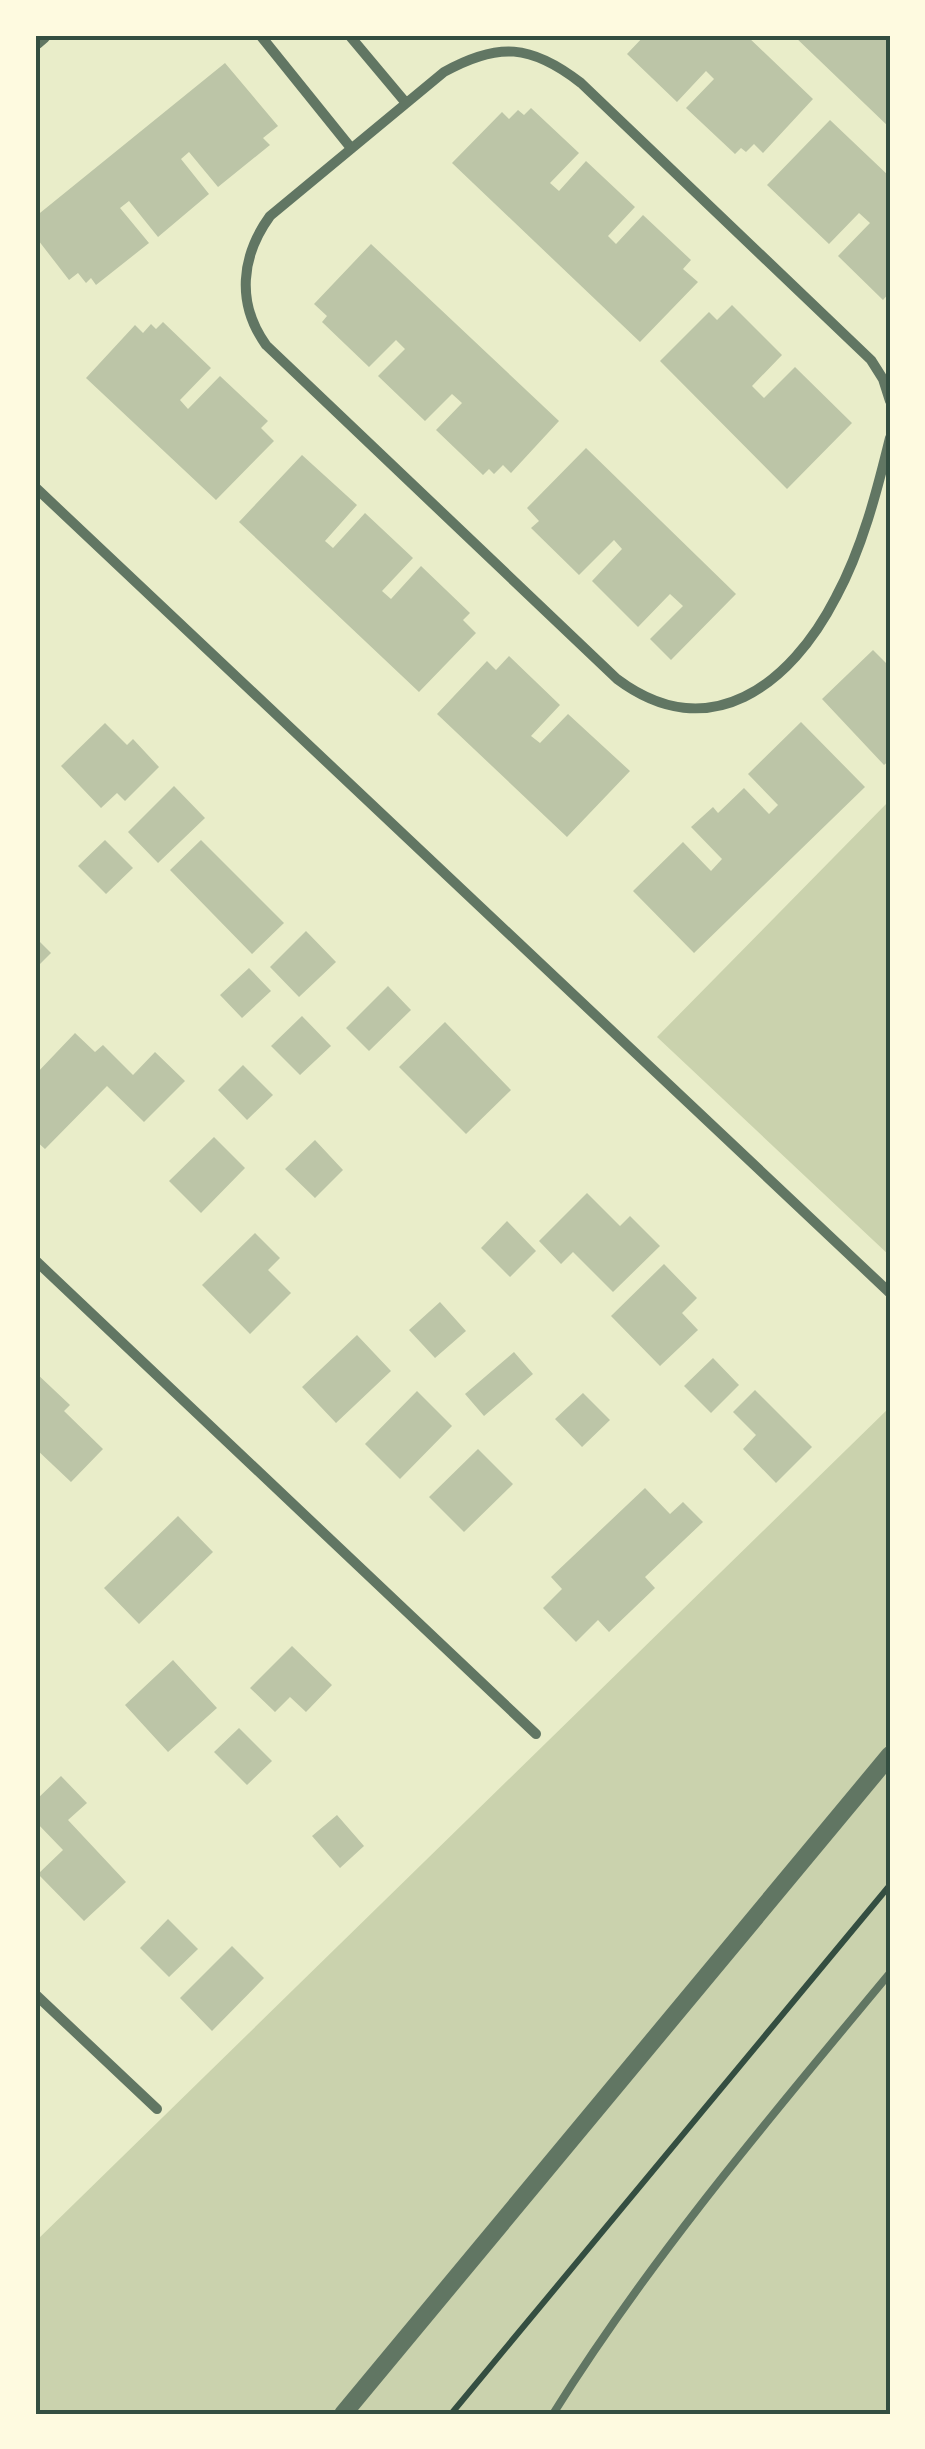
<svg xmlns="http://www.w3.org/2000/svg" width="925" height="2449" font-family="Karla,sans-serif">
<rect width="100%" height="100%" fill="#e9edc9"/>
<!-- green -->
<path fill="#cad2ad" d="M890 800V1256L657 1037Z
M890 1407V2414H35V2242Z"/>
<!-- building -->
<path fill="#bcc5a7" d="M645 35H746L813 99 763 153 754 144 746 152 741 148 735 154 686 108 714 79 706 71 677 102 627 54Z
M793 35H890V128Z
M225 63 278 126 263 138 270 145 218 187 189 152 181 159 209 194 158 237 129 201 120 208 149 243 96 285 91 278 86 283 78 273 69 280 35 236V217Z
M531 108 579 153 550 183 559 191 586 161 635 207 608 236 616 244 643 215 691 260 683 269 698 282 640 342 452 163 502 112 509 119 518 110 524 115Z
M830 120 890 177V292L883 300 838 256 870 223 859 213 829 244 767 185Z
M371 244 559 421 511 473 503 465 494 474 489 469 483 475 436 430 462 403 452 394 425 421 378 376 405 349 396 340 369 367 322 322 327 316 314 304Z
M732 305 782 355 752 386 764 398 795 367 852 423 787 489 660 361 709 312 717 320Z
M163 322 211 368 180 400 188 409 220 376 268 421 261 428 274 441 216 500 86 378 135 325 143 333 151 324 156 329Z
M586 448 736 594 671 660 650 639 683 606 670 594 638 627 592 581 622 549 614 540 579 575 531 528 539 521 527 508Z
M302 455 357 505 325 541 333 548 365 513 413 558 382 591 391 599 421 566 470 613 463 620 476 633 419 692 239 522Z
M873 650 890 667V760L884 765 822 699Z
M509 656 560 705 531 736 540 743 568 714 630 771 567 837 437 714 487 661 496 670Z
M801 722 865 787 694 953 633 891 683 842 711 871 722 859 691 827 713 807 718 813 744 788 769 814 778 805 748 774Z
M105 723 127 745 133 739 159 767 125 801 117 793 101 808 61 766Z
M174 786 205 818 158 863 128 832Z
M105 840 133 868 106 894 78 866Z
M201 840 284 923 252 954 170 870Z
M306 931 336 962 299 997 270 967Z
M35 937 51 953 35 969Z
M249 968 271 991 242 1018 220 995Z
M388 986 411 1010 369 1051 346 1028Z
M302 1016 331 1046 300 1075 271 1046Z
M445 1022 511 1090 466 1134 399 1067Z
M75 1033 95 1052 103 1045 133 1075 155 1052 185 1081 144 1122 107 1086 45 1149 35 1140V1075Z
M243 1065 273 1095 247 1120 218 1090Z
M214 1137 245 1168 201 1213 169 1181Z
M315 1140 343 1170 315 1198 285 1169Z
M587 1193 620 1226 630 1216 660 1246 613 1292 573 1252 561 1264 539 1241Z
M507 1221 536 1251 510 1277 481 1248Z
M255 1233 280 1258 268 1270 291 1293 250 1334 202 1285Z
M664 1264 697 1298 682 1313 698 1330 660 1366 611 1316Z
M440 1302 466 1331 435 1358 409 1330Z
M357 1335 391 1371 336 1423 302 1387Z
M514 1352 533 1374 484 1416 465 1394Z
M713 1358 739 1385 711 1413 684 1386Z
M35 1372 70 1405 64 1411 103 1449 71 1482 35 1448Z
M755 1390 812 1447 776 1483 743 1449 756 1435 733 1412Z
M417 1391 452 1426 400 1479 365 1444Z
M583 1393 610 1420 582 1447 555 1419Z
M478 1449 513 1484 464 1532 429 1497Z
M645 1488 670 1514 683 1502 703 1522 645 1577 655 1588 609 1632 598 1620 576 1642 543 1608 562 1589 551 1577Z
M178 1516 213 1552 139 1624 104 1588Z
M292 1646 332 1685 306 1712 290 1697 275 1712 250 1688Z
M173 1660 217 1708 168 1752 125 1705Z
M239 1728 272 1761 247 1785 214 1752Z
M61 1776 87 1803 68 1820 126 1882 84 1921 38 1874 63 1850 35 1821V1801Z
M337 1815 364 1846 340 1868 312 1836Z
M168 1919 198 1949 169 1977 140 1948Z
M232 1946 264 1978 212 2031 180 1998Z"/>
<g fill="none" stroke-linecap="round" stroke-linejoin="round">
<!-- path -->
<path stroke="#344e41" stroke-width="6" d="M451 2414 890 1885"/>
<!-- service -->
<path stroke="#617663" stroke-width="8" d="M553 2414C651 2257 772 2115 890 1973"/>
<!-- minor -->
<path stroke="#617663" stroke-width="10" d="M260 35 351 148
M349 35 406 103
M890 401 883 379 871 360 581 83C531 44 498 42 444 72L270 216C241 256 236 303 266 345L617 679C709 748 791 685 836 597 862 549 877 491 890 438
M35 487 890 1293
M35 1260 536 1734
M35 1994 157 2109"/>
<!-- tertiary -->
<path stroke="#617663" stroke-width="18" d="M35 41 42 35
M343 2414 890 1755"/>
</g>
<!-- border -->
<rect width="925" height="2449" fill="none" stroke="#fefae0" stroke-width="75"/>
<rect x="38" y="38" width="850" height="2374" fill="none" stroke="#344e41" stroke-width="4"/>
</svg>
